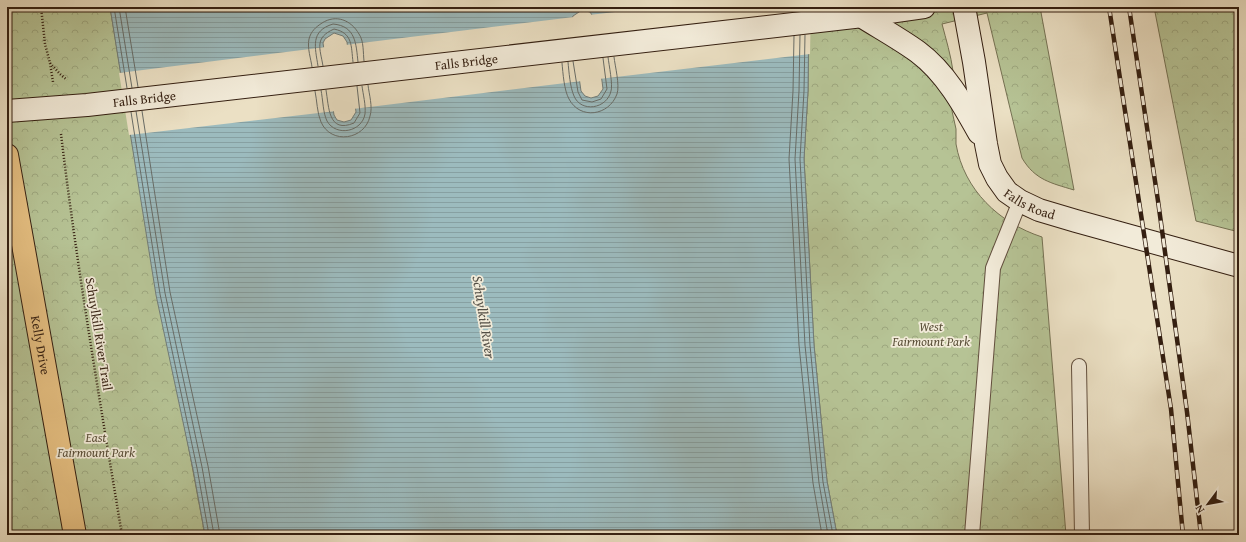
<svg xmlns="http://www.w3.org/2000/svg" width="1246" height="542" font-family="'Gentium Book Plus',serif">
<defs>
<pattern id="park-crowns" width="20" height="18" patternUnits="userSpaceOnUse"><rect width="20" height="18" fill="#b6c395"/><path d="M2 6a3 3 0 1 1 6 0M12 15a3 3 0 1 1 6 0" fill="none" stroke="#9da77f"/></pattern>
<pattern id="water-rules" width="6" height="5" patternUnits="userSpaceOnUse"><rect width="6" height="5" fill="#9cbbbe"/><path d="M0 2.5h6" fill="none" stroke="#87a0a2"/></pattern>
</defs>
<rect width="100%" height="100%" fill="#ebe0c4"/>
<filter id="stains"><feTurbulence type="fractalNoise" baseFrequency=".005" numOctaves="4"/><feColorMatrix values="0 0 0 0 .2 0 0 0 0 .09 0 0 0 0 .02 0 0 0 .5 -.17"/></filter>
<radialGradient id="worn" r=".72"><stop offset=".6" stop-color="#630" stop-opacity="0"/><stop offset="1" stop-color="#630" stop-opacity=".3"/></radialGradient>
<!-- park -->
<path fill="url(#park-crowns)" stroke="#757153" d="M7 7H110L136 166 205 535H7Z
M809 7H1040L1074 190C1051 183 1035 180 1022 158L987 13 942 24C946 39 951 56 953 71 955 84 952 98 952 111 953 117 955 123 956 129 956 134 956 139 956 144 964 190 999 223 1042 237L1066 535H837L827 481 814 345 804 159 808 91Z
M1154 7H1239V232L1196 221Z"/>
<!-- water -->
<path fill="url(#water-rules)" stroke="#727d79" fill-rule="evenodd" d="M110 7H809L808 91 804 159 814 345 827 481 837 535H205L193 469 156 295ZM582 10 590 12 594 18 603 89 598 96 591 98 585 96 581 91 571 20 573 16ZM334 33 343 36 347 42 356 112 351 120 344 122 337 120 334 115 323 43 325 39Z"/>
<!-- pier -->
<path fill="#ebe0c4" d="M658 7H811L810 54 599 79 592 19 589 15Z
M574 17 573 20 582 81 353 109 345 45Z
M326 47 336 111 129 135 119 73Z"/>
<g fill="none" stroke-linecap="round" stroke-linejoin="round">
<!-- shore -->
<path stroke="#686d68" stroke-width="1" d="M114 7 127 88
M119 7 132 88
M125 7 138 87
M800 35 799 91 795 159 805 345 819 483 828 535
M805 35 804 91 800 159 810 345 823 482 833 535
M794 36 793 91 789 159 799 345 813 483 822 535
M573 61 578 92 582 100 592 102 601 99 607 89 603 58
M568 62C569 72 570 87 574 96 581 113 607 109 611 91 613 85 609 65 608 57
M562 63C563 73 564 90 569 99 580 120 609 116 617 94 620 85 615 66 614 57
M318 66C315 47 310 31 333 24 356 26 356 44 358 62
M323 66C320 48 314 38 334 29 353 33 351 46 353 62
M312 67C311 59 307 48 309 39 311 31 316 27 322 23 336 14 351 20 359 34 364 41 363 53 364 61
M321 90C323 100 323 113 327 121 336 137 362 132 365 114 366 105 363 94 362 86
M326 90C329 107 328 134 354 123L360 113 357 86
M315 91C317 100 317 113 321 122 331 145 365 140 370 116 373 107 369 94 368 85
M136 111 165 293 202 467 214 535
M142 111 170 292 208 466 220 535
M131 112 160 294 197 468 209 535"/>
<!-- service casing -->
<g stroke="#624f3e" stroke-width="16">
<path id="service" d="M1079 366 1082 535
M972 535 993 268 1020 201"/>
</g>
<!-- secondary casing -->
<g stroke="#341f11" stroke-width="24">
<g id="secondary">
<path id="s1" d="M964 7 974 62 986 144 990 164 997 178 1007 192 1020 201 1039 210 1076 221 1239 266"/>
<path d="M861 16C880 28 900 39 918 52 945 72 963 104 979 133"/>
<path id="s2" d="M7 111 87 105 854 17 924 7"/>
</g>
</g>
<!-- primary casing -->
<g stroke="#341f11" stroke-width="24">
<g id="primary">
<path id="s3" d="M7 155 75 535"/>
</g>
</g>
<!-- path -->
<path stroke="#341f11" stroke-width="2.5" stroke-dasharray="1 2" stroke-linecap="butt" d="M41 7 45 44 50 63 53 82
M50 63 60 74 67 80
M61 134C77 268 100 402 122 535"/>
<!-- service -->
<use href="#service" stroke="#f2ebd9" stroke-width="14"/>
<!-- secondary -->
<use href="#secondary" stroke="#f2ebd9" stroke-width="22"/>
<!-- primary -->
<use href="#primary" stroke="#e6c082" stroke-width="22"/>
<!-- rail casing -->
<g stroke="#341f11" stroke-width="4.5">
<path id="rail" d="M1109 7 1171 409 1183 535
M1129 7 1158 201 1187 412 1201 535"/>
</g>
<!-- rail -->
<use href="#rail" stroke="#f2ebd9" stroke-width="3" stroke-dasharray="9" stroke-linecap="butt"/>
</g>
<g text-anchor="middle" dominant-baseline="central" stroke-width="3.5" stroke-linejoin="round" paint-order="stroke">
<!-- street labels -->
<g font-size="13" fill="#341f11" stroke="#f2ebd9">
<text stroke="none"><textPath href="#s2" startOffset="462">Falls Bridge</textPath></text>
<text stroke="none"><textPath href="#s2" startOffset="138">Falls Bridge</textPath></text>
<text stroke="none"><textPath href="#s1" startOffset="218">Falls Road</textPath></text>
<text transform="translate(99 334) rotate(81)">Schuylkill River Trail</text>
<text stroke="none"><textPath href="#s3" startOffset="193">Kelly Drive</textPath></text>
</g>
<!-- park labels -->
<g font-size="13" font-style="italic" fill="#5b5039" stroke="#f2ebd9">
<text x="931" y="326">West<tspan x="931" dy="15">Fairmount Park</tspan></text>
<text x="96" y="437">East<tspan x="96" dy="15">Fairmount Park</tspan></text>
</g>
<!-- water labels -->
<g font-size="14" font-style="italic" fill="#534e45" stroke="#f2ebd9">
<text transform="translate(484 317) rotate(81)">Schuylkill River</text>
</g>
</g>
<!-- margin -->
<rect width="1246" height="542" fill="none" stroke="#ebe0c4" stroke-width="24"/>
<rect x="8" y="8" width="1230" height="526" fill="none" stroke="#341f11" stroke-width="2"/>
<rect x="12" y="12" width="1222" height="518" fill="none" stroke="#341f11"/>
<!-- north arrow -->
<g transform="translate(1208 504) rotate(238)" stroke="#f2ebd9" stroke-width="3" paint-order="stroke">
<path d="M0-3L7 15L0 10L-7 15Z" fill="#341f11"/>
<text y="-6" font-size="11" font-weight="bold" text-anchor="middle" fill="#341f11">N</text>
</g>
<rect width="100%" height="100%" filter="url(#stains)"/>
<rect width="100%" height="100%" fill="url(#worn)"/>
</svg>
